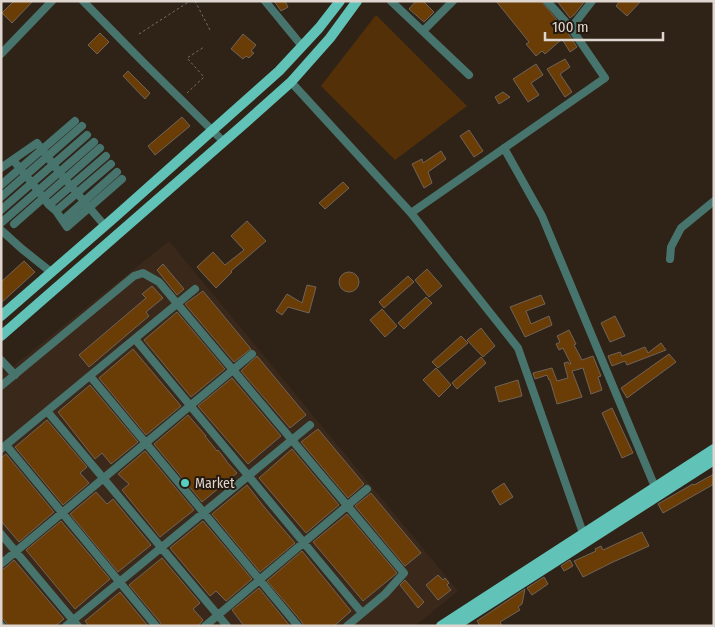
<svg xmlns="http://www.w3.org/2000/svg" width="715" height="627" font-family="'Fira Sans Condensed',sans-serif">
<rect width="100%" height="100%" fill="#2f2318"/>
<!-- built -->
<path fill="#3a291a" d="M169 241 458 591 415 626H1V376Z"/>
<!-- green -->
<path fill="#533008" d="M376 15 467 106 395 160 321 86Z"/>
<!-- building -->
<path fill="#6a3d07" stroke="#716357" d="M14 1H33L12 23 2 13Z
M274 1H285L288 7 281 11Z
M416 1H423L434 12 424 22 409 9Z
M496 1H541L568 33 577 47 570 52 562 39 545 54 542 51 536 56 526 44 529 42Z
M557 1H585L574 15 570 18Z
M620 1H641L627 16 616 6Z
M100 33 109 42 97 54 88 45Z
M243 34 256 45 251 51 254 53 249 58 246 56 243 59 231 49Z
M565 59 570 67 560 74 572 92 565 97 547 69Z
M536 64 543 75 531 83 539 95 528 102 513 79Z
M128 71 150 93 145 99 123 76Z
M503 92 510 97 499 104 495 97Z
M182 117 190 126 155 155 148 146Z
M469 130 483 151 474 157 460 136Z
M441 151 446 159 428 172 432 183 424 188 412 164 422 159 423 163Z
M343 182 349 188 325 209 319 203Z
M247 221 266 241 231 271 232 272 216 288 197 267 213 252 225 265 244 250 231 236Z
M24 261 35 272 1 303V282Z
M163 264 184 289 177 295 157 270Z
M427 269 442 286 429 297 415 280Z
M339 282a10 10 0 1 1 20 0a10 10 0 1 1-20 0Z
M408 276 414 282 384 308 379 302Z
M307 285 316 287 309 313 288 307 282 315 276 311 287 294 302 303Z
M152 286 163 298 146 312 149 316 89 367 79 355 146 298 142 294Z
M203 291 251 349 234 362 185 304Z
M541 295 545 304 526 311 531 324 549 316 552 325 525 337 510 307Z
M426 297 432 303 404 329 398 323Z
M382 309 397 326 385 337 370 320Z
M177 312 225 369 191 397 144 340Z
M615 316 625 336 610 342 601 323Z
M481 328 495 346 483 357 467 340Z
M569 330 576 344 574 345 582 360 593 356 601 376 598 377 602 390 591 394 583 368 572 371 582 397 557 404 550 380H549L547 375 535 379 533 373 552 368 557 381 568 378 564 363 568 362 569 364H571L563 348 559 350 556 344 560 342 557 336Z
M461 336 468 343 438 368 432 362Z
M661 343 666 350 627 365 625 361 612 366 608 356 620 352 622 356 645 347 648 353Z
M133 349 181 406 146 435 99 378Z
M669 354 676 362 627 398 621 388Z
M257 356 306 415 290 428 241 371Z
M481 357 486 363 457 389 452 383Z
M436 368 451 385 439 397 423 380Z
M232 378 281 436 248 464 198 406Z
M518 380 522 396 499 402 495 387Z
M90 385 138 442 111 464 102 453 95 459 58 412Z
M612 408 633 453 622 458 602 413Z
M188 415 206 436H205L217 451 218 450 226 460V461L237 473 202 502 154 444Z
M47 420 87 467 80 473 89 483 63 505 15 447Z
M318 429 364 484 348 498 301 442Z
M292 449 339 505 306 533 259 478Z
M145 451 194 510 160 537 122 490 129 484 118 474Z
M6 454 54 512 19 542 1 521V458Z
M714 474V484L663 513 658 504 693 484 694 485Z
M504 483 513 497 500 505 492 491Z
M247 485 265 508 295 543 260 572 212 514Z
M96 492 107 504 113 499 151 545 118 572 70 514Z
M371 493 421 553 405 566 355 506Z
M347 514 397 573 363 601 313 542Z
M61 521 110 579 75 609 26 550Z
M203 521 252 579 226 601 216 591 210 596 170 548Z
M642 532 649 546 613 562 583 577 574 561 596 551 595 549 601 546 603 550Z
M302 551 351 611 334 626H304L302 622 267 581Z
M162 558 200 603 193 609 203 620 198 626H162L160 622 129 585Z
M14 560 64 619 55 626H9L1 617V570L5 568Z
M570 560 573 566 564 571 561 566Z
M438 575 443 580 445 578 449 583 447 585 451 590 438 600 426 585Z
M544 577 548 584 532 595 527 588Z
M405 580 424 602 418 608 400 585Z
M259 588 290 626H244L232 610Z
M525 589 522 604 518 607 520 610 500 622 502 626H480L477 621Z
M120 592 148 626H89L85 621Z"/>
<g fill="none" stroke-linecap="round" stroke-linejoin="round">
<!-- path -->
<path stroke="#7b7067" stroke-width="1" stroke-dasharray="2.5 2.5" stroke-linecap="butt" d="M195 1 211 32
M139 34 190 1
M187 93 204 77 187 58 204 47"/>
<!-- minor -->
<path stroke="#48746e" stroke-width="8" d="M83 1 144 63 224 142
M265 1 302 46
M391 1 469 75
M547 1 571 28 605 78 411 213 518 348 583 533
M571 28 592 1
M423 31 453 1
M1 54 52 1
M291 82 411 213
M504 148 542 216 655 487
M13 160 32 183 49 205 56 211 67 227 122 179
M1 168 37 143 59 172 105 226
M1 185 75 121
M1 197 82 126
M49 205 106 156
M1 210 87 135
M56 211 111 164
M63 220 117 172
M1 223 94 142
M14 224 100 148
M1 230 22 249 51 272
M670 259 671 247 681 228 714 201
M135 339 362 613
M1 360 15 375
M90 376 298 626
M1 386 134 276 143 273 159 282 404 573 385 594 347 626
M47 411 227 626
M6 445 156 626
M1 449 195 289
M1 534 78 626
M1 564 252 354
M1 625 2 626
M66 626 310 425
M205 626 367 489"/>
<!-- major -->
<path stroke="#61c3b7" stroke-width="10" d="M1 316 115 217 279 71 319 28 340 1
M1 336 244 124 291 82 330 38 357 1
M441 626 714 449
M455 626 714 460"/>
</g>
<!-- markers -->
<circle fill="#58cec1" stroke="#25190f" stroke-width="2" cx="185" cy="483" r="5"/>
<g text-anchor="middle" dominant-baseline="central" stroke-width="4" stroke-linejoin="round" paint-order="stroke">
<!-- poi labels -->
<g font-size="14" fill="#dfd6cf" stroke="#25190f" text-anchor="start">
<text x="195" y="483">Market</text>
</g>
</g>
<!-- border -->
<rect width="715" height="627" fill="none" stroke="#dfd6cf" stroke-width="5"/>
<!-- scale -->
<path d="M545 32v8h118v-8" fill="none" stroke="#dfd6cf" stroke-width="2.5"/>
<text x="552" y="32" font-size="15" fill="#dfd6cf" stroke="#25190f" stroke-width="4" paint-order="stroke">100 m</text>
</svg>
